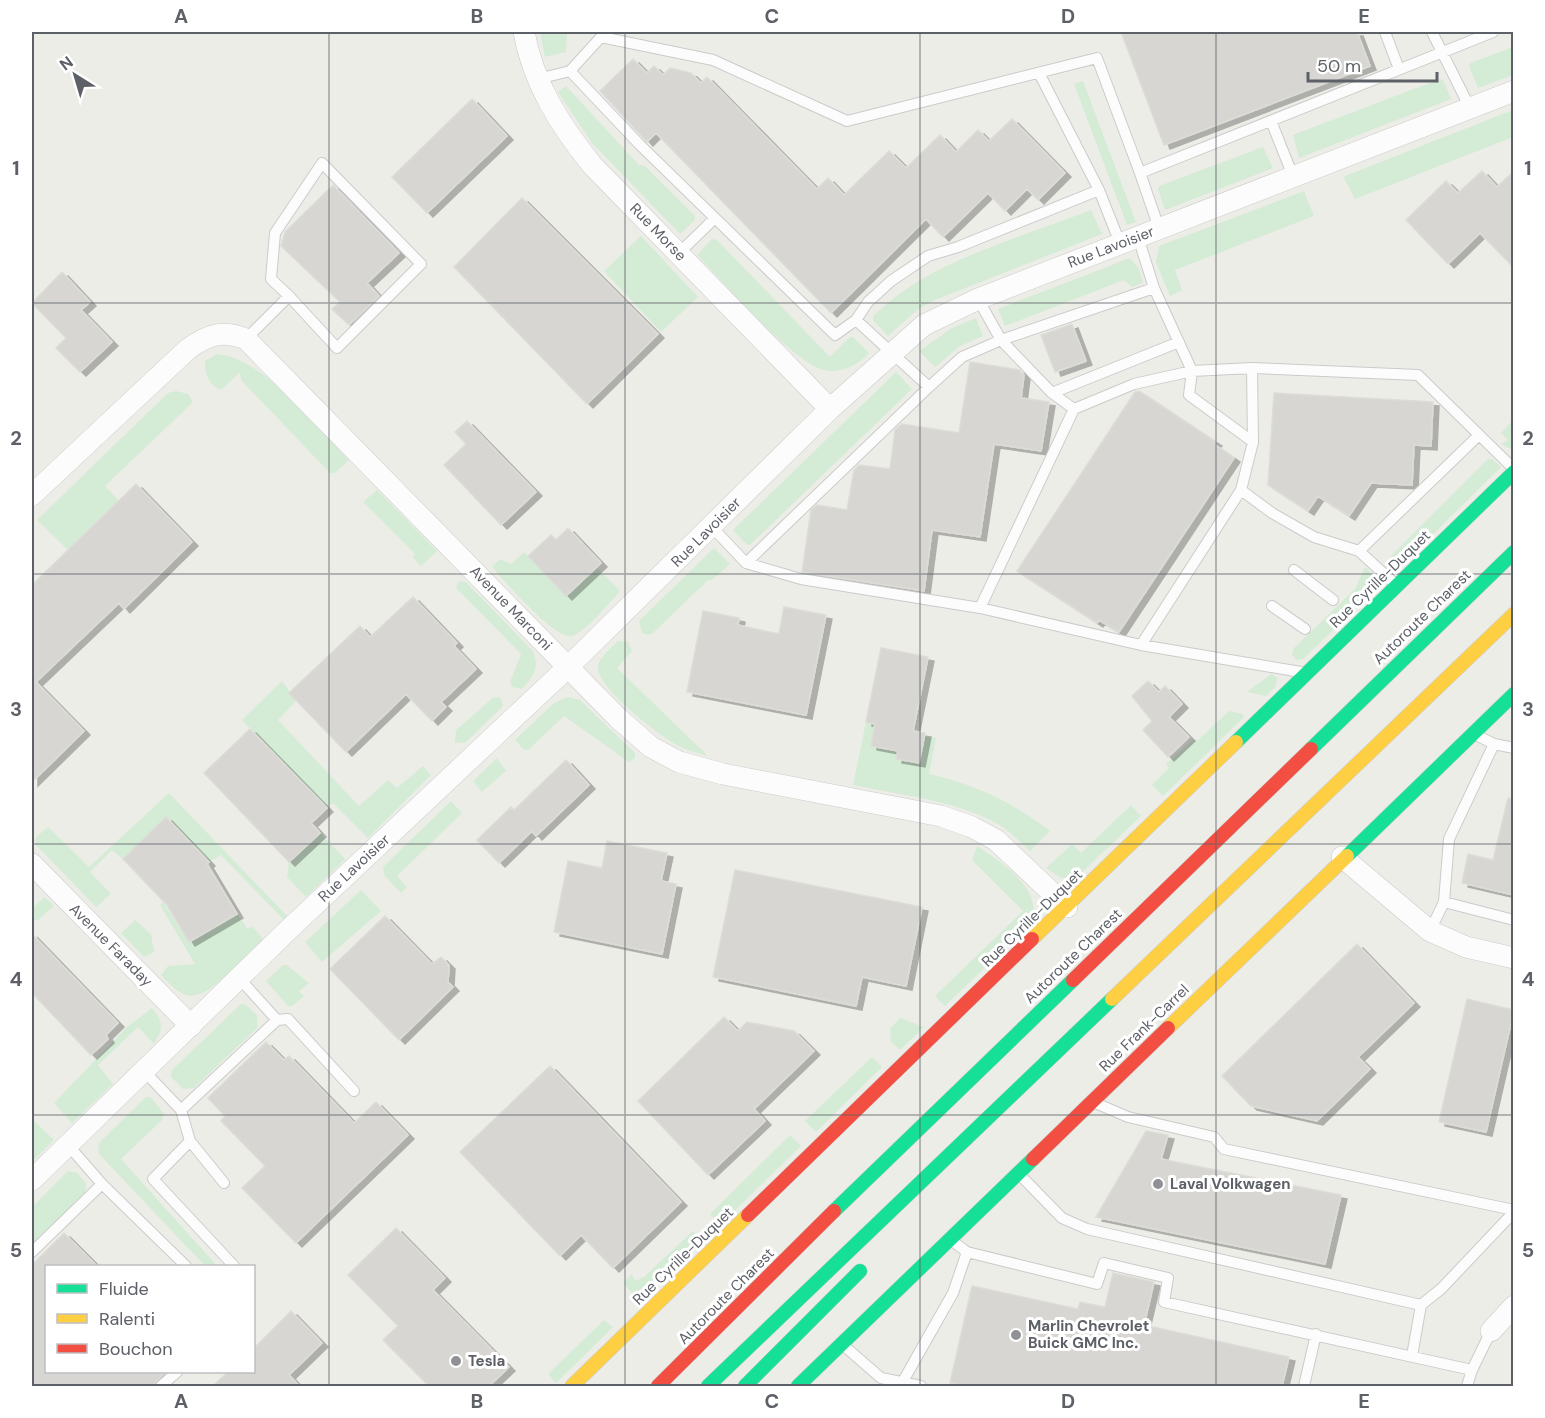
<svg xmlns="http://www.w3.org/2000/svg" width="1545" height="1418" font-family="'DM Sans',sans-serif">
<defs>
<filter id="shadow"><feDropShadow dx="6" dy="4" stdDeviation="0" flood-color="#0004"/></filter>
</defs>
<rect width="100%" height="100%" fill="#edede8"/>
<!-- green -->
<path fill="#d4ebd5" d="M540 32H567L566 52 545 57Z
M1513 47V75L1478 88 1469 66 1470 63Z
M1440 79 1443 80 1451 99 1299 158 1293 135Z
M1083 81 1136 222 1127 225 1074 84Z
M566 86 639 165 645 166 695 216V220L680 234 592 143 558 92Z
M1513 110V137L1355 199 1344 178 1345 176Z
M1263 147 1273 168 1165 210 1158 189 1159 186Z
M1304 191 1314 216 1175 270 1182 290 1170 296 1156 262 1159 246Z
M1091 210 1102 234 935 300 917 310 888 336 873 320V316C930 260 1018 239 1091 210Z
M641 236 698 297 661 332 604 271Z
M712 239 717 240 830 357 850 337H853L869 353C858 365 841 374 824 370 791 362 723 281 697 255Z
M1130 258 1139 269 1143 283 1132 287 1124 280 1005 326 998 309Z
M976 318 983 336 960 346 935 367 919 351 952 328Z
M217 354C266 359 315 426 349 460L335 473H330L241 380 240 372 221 390C209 386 204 373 205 361Z
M896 372 912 389 750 545 746 544 733 530Z
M176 391 188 394 193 402 105 486 119 501 68 550 37 520 168 393Z
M1513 420V450L1501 444 1508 440 1501 433Z
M1488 459H1492L1501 467 1404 563 1387 560Z
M377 490 437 551 421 566 412 557 415 554 363 502Z
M714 548 730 564 712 580H708L653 633 648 635 642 633 639 621Z
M524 552 566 596 596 567 620 591C610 602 586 632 572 636 554 640 505 581 492 567L500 559 511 564Z
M1365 567 1372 573 1377 588 1303 659 1296 660 1292 654 1294 648 1355 589Z
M459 581 466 582 533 651C540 668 533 677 522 689L512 687 510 682 521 654 456 588Z
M618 641 628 642 632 651 617 668 708 756C698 753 686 750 677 745 660 736 595 687 598 666 600 656 612 647 618 641Z
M1271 674 1277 677 1276 686 1266 696 1247 692Z
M282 681 296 701 278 720 359 806 388 780 397 788 423 766 431 775 368 838 333 803 327 808 242 720Z
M494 697 501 698 503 706 465 743 455 742 456 730Z
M568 697 580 700 635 753V758L629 762 564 716 528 750H524L515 740 554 703Z
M1229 711 1242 714 1244 717 1163 796 1152 785 1169 768 1166 764 1194 739 1197 741Z
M866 722 875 724 871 746 898 751 897 759 919 763 924 736 936 738 929 774C975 784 1013 803 1050 831L1030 851C1020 842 1010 831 998 824 954 800 901 795 853 785Z
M497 758 506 771 482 792 473 781Z
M169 793 287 916 283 919 221 855 209 862 166 818 123 859 112 850 90 872 111 894 96 907 35 844 36 837 48 827 89 867Z
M451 801 462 813 397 876 407 887 401 893 384 875 383 867Z
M1131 805 1141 816 1077 877 1061 878 1046 868 1072 844 1081 853Z
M320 833 345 859 306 897 287 877 289 862Z
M977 846C1001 862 1045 890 1031 923L945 1006 935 996 1023 911 972 860Z
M361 890 381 911 322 962 305 942Z
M45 897 54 906 38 920H34L32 908Z
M163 902 189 942 237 914 247 928 253 927 263 939C247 954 209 1002 186 995 176 992 168 982 161 975L168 966 195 964 160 905Z
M135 920 151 934 154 952 144 957 121 933Z
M283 965H287L309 983 299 991 304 996 292 1006H288L266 981Z
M241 1004 246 1005 257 1015V1028L194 1088 183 1089 171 1077V1071Z
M152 1008C164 1022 163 1029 154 1044L138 1027 98 1065 113 1084 72 1123 54 1103 127 1027Z
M900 1018 924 1027 900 1050 891 1042 890 1029Z
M872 1057 882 1067 816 1132 805 1121Z
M146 1097H151L164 1114 162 1120 121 1159 217 1266H205L99 1154 98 1144Z
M34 1121 54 1140 32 1162V1124Z
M790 1135 801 1146 720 1225 710 1214Z
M68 1171 77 1173 86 1183 85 1192 32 1244V1207Z
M693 1231 703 1241 640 1301 623 1283 632 1274 635 1281 644 1277Z
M604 1320 613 1327 556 1383 548 1374Z"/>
<!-- building -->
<path fill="#d7d6d3" stroke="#dddcd7" stroke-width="1.5" filter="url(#shadow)" d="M1121 32H1357L1370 66 1164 145Z
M633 59 647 73 654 66 663 75 670 68 691 73 701 83 707 77 817 189 828 178 844 195 889 151 906 168 940 135 956 152 978 130 989 141 1012 119 1065 173 1038 200 1027 189 1005 211 988 193 943 237 926 219 831 313 656 133 647 142 600 91Z
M472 99 507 136 427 213 392 177Z
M1482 171 1497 187 1514 171V268L1480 233 1448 264 1406 220 1446 181 1458 193Z
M333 185 399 253 367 283 379 296 349 325 332 309 340 302 281 246 285 232Z
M522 198 658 334 587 404 454 267Z
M62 272 90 302 81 310 112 342 80 372 56 348 66 338 32 303Z
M1072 324 1086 361 1055 372 1041 335Z
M970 362 1019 370 1024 375 1021 398 1049 402 1041 451 994 444 980 537 932 530 924 591 802 572 811 510 817 505 847 510 854 470 859 465 890 469 895 430 902 424 959 433Z
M1139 391 1216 442 1214 444 1234 458 1119 632 1099 620 1097 623 1017 571 1135 392Z
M1274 393 1433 402 1431 446 1414 445 1412 485 1371 483 1349 516 1318 496 1308 511 1268 485Z
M467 421 536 492 501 525 444 465 466 444 455 432Z
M136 484 192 542 124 609 119 603 36 682 84 731 32 782V585Z
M568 528 601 563 566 596 528 556 551 535 556 540Z
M413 597 457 643 454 646 476 669 441 702 446 707 432 721 406 694 346 752 289 693 360 626 370 637Z
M784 607 826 615 806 715 687 692 703 611 739 618 738 625 779 634Z
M881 648 928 657 913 731 925 733 919 763 896 759 898 751 871 746 875 724 866 722Z
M1148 681 1159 692 1165 686 1182 704 1169 717 1189 737 1168 757 1143 730 1152 721 1132 696Z
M250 729 327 808 311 823 320 833 289 862 204 773Z
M566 760 589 785 536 836 532 831 499 863 477 840 511 807 514 810Z
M1508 798 1514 799V895L1462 883 1468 854 1493 860Z
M166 817 209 862 207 864 237 914 189 942 167 905 123 859Z
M607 841 667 853 661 881 676 884 662 954 554 932 568 861 602 868Z
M735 870 922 907 906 986 862 977 856 1006 713 977Z
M385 916 432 964 441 957 449 965 448 982 453 987 399 1040 330 969Z
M32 934 118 1023 106 1035 108 1039 91 1055 32 993Z
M1357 944 1414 1003 1358 1057 1370 1069 1317 1121 1251 1106 1222 1076Z
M1467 999 1514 1010 1486 1132 1439 1122Z
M724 1017 738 1031 747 1022 794 1031 814 1051 754 1109 765 1121 708 1175 638 1101Z
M266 1042 284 1060 289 1056 354 1123 376 1102 408 1135 296 1243 242 1188 265 1166 221 1121 225 1116 208 1098Z
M550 1066 681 1202 613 1268 581 1235 560 1256 460 1152Z
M1146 1131 1168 1135 1161 1159 1341 1195 1325 1264 1096 1217Z
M396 1228 445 1278 433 1290 509 1367 489 1386H429L383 1340 398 1326 348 1275Z
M64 1233 97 1266H46V1371H166L152 1386H32V1265Z
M1113 1273 1154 1282 1144 1325 1289 1357 1282 1386H965L950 1383 972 1286 1078 1309 1080 1302 1105 1307Z
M291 1311 322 1343 289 1375 299 1386H213L229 1371H254V1348Z"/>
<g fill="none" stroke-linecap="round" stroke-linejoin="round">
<!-- lane casing -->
<g stroke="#cacbca" stroke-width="12">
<path id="lane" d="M1385 32 1399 69
M1432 32 1470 108
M570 71 640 145 835 335 856 320 929 387 962 357 1001 340 1052 393 1074 409
M1039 73 1099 190 1120 243
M538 79 570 71 601 37 713 60 847 121 1097 58 1140 173
M1271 121 1293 176
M1159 228 1140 173 1493 32
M1138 237 1154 288 1192 371 1189 395 1253 442 1241 490 1141 645 1301 672
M679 253 715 218
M978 299 1001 340 1154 288
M856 320 868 302 891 281 928 256 958 247 1099 190
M246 339 289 296 337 348 421 264 322 163 275 233 271 279 289 296
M1252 368 1253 442
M1052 393 1179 342
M1241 490 1272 513 1314 537 1359 551
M711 526 746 563 929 387
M746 563 801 579 980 608
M1294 570 1333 600
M1395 584 1359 551 1479 435
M1272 606 1305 629
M1141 645 980 608 1074 409 1134 384 1192 371 1252 368 1418 375 1514 469
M1494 744 1514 748
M1444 902 1514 920
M1430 931 1444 902 1449 839 1494 744 1476 735
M277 1020 288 1019 354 1091
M144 1071 181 1110 277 1020 239 978
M1093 1102 1128 1117 1214 1137 1224 1149 1514 1210
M181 1110 190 1141 224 1183
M190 1141 153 1179 234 1266
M68 1145 102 1184
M1019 1174 1062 1218 1087 1229 1421 1305
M951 1240 967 1252 1097 1284 1104 1263 1168 1278 1164 1302 1472 1370 1467 1386
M32 1252 102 1184 186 1266
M842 1344 881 1378 921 1386
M1412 1356 1421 1305 1441 1289 1514 1212
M1472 1370 1491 1331
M902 1383 953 1293 967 1252
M161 1386 177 1372
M1304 1386 1316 1334"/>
</g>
<!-- street casing -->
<g stroke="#cacbca" stroke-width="22">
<path id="street" d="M524 32C533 83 560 125 592 165L830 409
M32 495 188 349C209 334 222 330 246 339L618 718 651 747 679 762 723 774 941 816 972 827 996 840 1067 907
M1342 857 1430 931 1466 947 1514 958
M32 864 191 1026
M32 1180 286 932 568 667 830 409 924 325 978 299 1514 91
M1491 1331 1514 1306"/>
</g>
<!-- fast casing -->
<g stroke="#cacbca" stroke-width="15">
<path id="fast" d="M1236 742 1514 472
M1311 749 1514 552
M1347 856 1514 694
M834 1211 1073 980
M708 1386 1112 999
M745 1386 860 1271
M798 1386 1033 1159"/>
</g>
<!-- slow casing -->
<g stroke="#cacbca" stroke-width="15">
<path id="slow" d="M1032 939 1236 742
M1112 999 1514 614
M1168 1028 1347 856
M572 1386 748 1215"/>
</g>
<!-- jam casing -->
<g stroke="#cacbca" stroke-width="15">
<path id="jam" d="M1073 980 1311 749
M1033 1159 1168 1028
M748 1215 1032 939
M658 1386 834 1211"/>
</g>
<!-- lane -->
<use href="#lane" stroke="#fcfcfc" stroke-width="10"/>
<!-- street -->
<use href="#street" stroke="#fcfcfc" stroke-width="21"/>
<!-- fast -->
<use href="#fast" stroke="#16e098" stroke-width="14"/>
<!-- slow -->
<use href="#slow" stroke="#ffcf43" stroke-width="14"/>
<!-- jam -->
<use href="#jam" stroke="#f24e42" stroke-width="14"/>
</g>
<!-- grid -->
<path fill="none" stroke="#5d6067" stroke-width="1.5" stroke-opacity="0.55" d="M329 32V1386M625 32V1386M920 32V1386M1216 32V1386M32 303H1514M32 574H1514M32 844H1514M32 1115H1514"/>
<!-- markers -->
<g fill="#8f9194" stroke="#fff" stroke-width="2">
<circle cx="1158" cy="1184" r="6"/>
<circle cx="1016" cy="1335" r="6"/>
<circle cx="456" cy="1361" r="6"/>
</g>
<g text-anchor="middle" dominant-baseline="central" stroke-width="6" stroke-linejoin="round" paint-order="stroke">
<!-- street labels -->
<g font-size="15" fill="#5d6067" stroke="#fff">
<text transform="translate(658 232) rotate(46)">Rue Morse</text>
<text transform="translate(1111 247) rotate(-21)">Rue Lavoisier</text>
<text transform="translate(706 532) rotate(-45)">Rue Lavoisier</text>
<text transform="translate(1380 579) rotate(-44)">Rue Cyrille-Duquet</text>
<text transform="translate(511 608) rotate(46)">Avenue Marconi</text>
<text transform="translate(1422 617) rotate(-44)">Autoroute Charest</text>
<text transform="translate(354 868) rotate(-43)">Rue Lavoisier</text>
<text transform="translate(1032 918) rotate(-44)">Rue Cyrille-Duquet</text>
<text transform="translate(111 945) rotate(45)">Avenue Faraday</text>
<text transform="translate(1073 956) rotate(-44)">Autoroute Charest</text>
<text transform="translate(1144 1028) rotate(-44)">Rue Frank-Carrel</text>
<text transform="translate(683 1256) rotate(-44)">Rue Cyrille-Duquet</text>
<text transform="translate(726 1296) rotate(-45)">Autoroute Charest</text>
</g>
<!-- poi labels -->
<g font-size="15" font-weight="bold" fill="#5d6067" stroke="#fff" text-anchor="start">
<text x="1170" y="1184">Laval Volkwagen</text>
<text x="1028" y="1326">Marlin Chevrolet<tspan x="1028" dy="17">Buick GMC Inc.</tspan></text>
<text x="468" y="1361">Tesla</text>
</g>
</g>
<!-- border -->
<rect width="1545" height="1418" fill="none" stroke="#ffffff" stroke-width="66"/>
<!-- legend -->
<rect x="45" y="1265" width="210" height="108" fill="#ffffff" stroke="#bebfc2" stroke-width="1.5"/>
<rect x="57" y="1284" width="30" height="9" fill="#16e098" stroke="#bebfc2" stroke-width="1.5"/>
<text x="99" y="1295" font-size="18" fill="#5d6067">Fluide</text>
<rect x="57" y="1314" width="30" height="9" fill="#ffcf43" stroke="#bebfc2" stroke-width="1.5"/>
<text x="99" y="1325" font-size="18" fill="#5d6067">Ralenti</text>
<rect x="57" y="1344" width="30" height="9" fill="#f24e42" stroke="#bebfc2" stroke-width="1.5"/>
<text x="99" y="1355" font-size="18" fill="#5d6067">Bouchon</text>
<!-- north arrow -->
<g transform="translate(75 75) rotate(323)" stroke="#ffffff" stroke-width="4.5" paint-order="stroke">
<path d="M0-4.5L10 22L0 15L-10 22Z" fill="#5d6067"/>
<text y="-9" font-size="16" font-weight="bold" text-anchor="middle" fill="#5d6067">N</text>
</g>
<!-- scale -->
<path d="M1308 72v9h129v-9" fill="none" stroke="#5d6067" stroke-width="3"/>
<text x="1317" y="72" font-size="18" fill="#5d6067" stroke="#ffffff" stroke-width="4.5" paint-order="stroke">50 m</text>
<rect x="33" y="33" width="1479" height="1352" fill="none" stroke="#5d6067" stroke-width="2"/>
<g font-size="20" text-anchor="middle" font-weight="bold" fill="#5d6067">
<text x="181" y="23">A</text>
<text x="477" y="23">B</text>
<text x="772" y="23">C</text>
<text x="1068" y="23">D</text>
<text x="1364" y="23">E</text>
<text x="16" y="175">1</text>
<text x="1528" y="175">1</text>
<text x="16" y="445">2</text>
<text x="1528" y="445">2</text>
<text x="16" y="716">3</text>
<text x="1528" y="716">3</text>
<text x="16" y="986">4</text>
<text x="1528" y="986">4</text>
<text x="16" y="1257">5</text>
<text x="1528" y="1257">5</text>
<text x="181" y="1408">A</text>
<text x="477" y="1408">B</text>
<text x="772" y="1408">C</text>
<text x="1068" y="1408">D</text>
<text x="1364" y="1408">E</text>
</g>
</svg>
